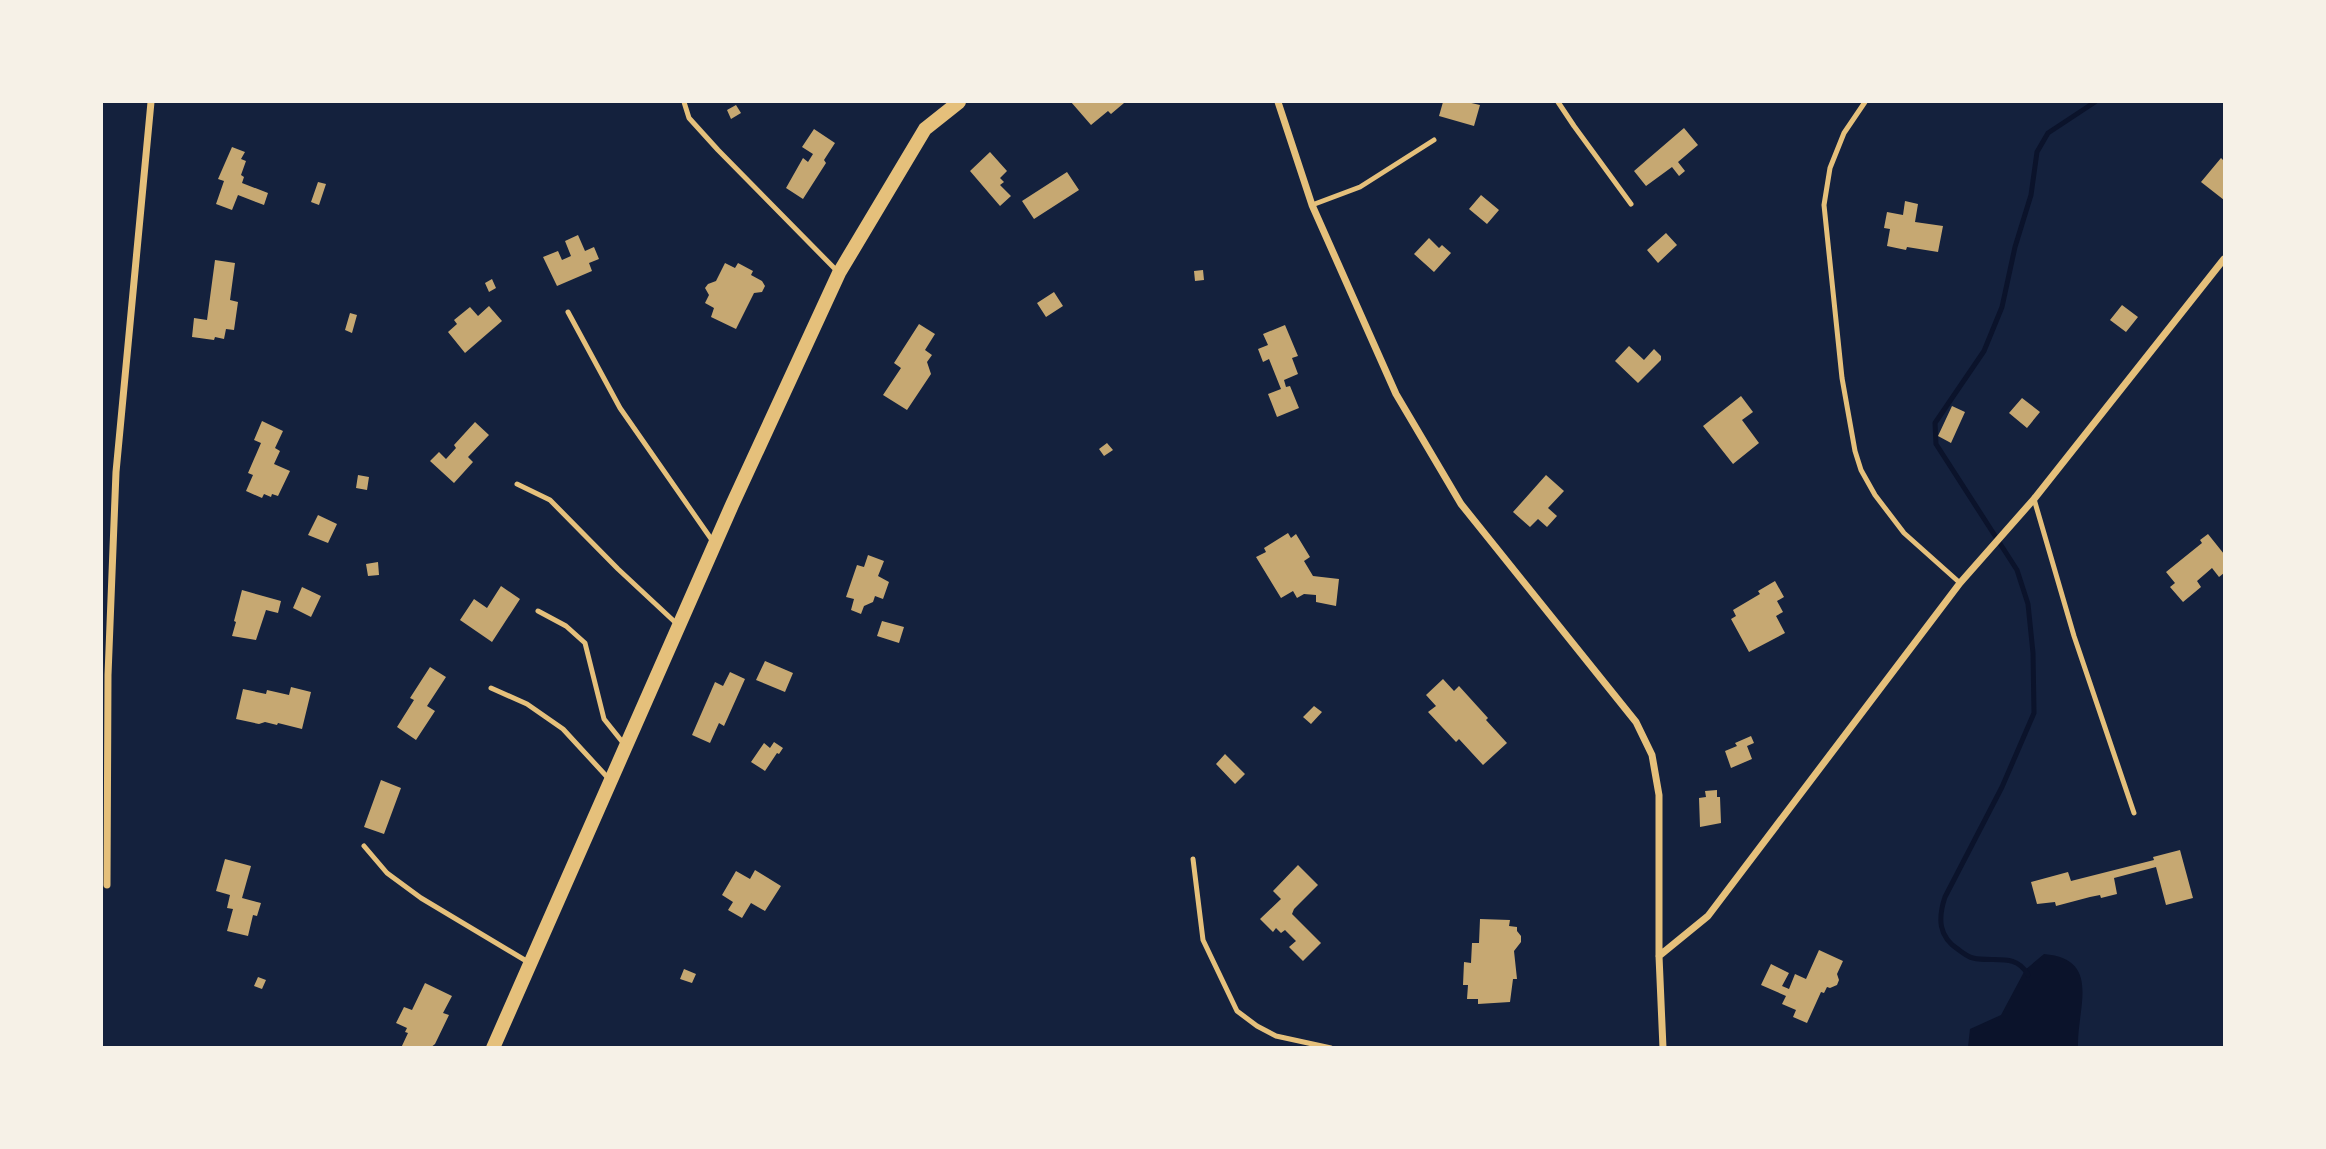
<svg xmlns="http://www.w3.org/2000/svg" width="2326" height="1149" font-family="Quicksand,sans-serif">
<rect width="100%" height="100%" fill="#14213d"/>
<!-- water -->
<path fill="#0b132b" d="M2044 954C2102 959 2077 1007 2078 1047H1968L1970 1029 2001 1015 2025 970Z"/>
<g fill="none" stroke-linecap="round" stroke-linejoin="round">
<!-- stream -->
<path stroke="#0b132b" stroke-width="5" d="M2028 975C2016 952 1993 963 1973 958 1968 957 1963 953 1959 950 1938 937 1938 918 1945 897L2002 787 2034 713 2033 653 2028 604 2017 570 1936 444 1935 423 1984 351 2002 307 2015 247 2031 195 2037 152 2048 133 2095 102"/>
</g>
<!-- building -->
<path fill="#c6a872" d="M1071 102H1123L1124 103 1111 114 1108 111 1091 125Z
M1443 102H1467L1480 105 1474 126 1439 116Z
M736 105 741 113 731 119 727 110Z
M1684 128 1698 145 1678 162 1685 171 1679 176 1672 167 1646 186 1634 171Z
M814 129 835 143 824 160 826 163 803 199 786 188 803 158 808 162 813 154 802 147Z
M232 147 245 152 241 159 246 161 241 175 244 177 242 183 268 193 264 205 238 195 232 210 216 204 224 181 218 179Z
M990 152 1007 171 1000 178 1004 182 1000 185 1011 196 1000 206 970 171Z
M2221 158 2224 161V200L2201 182Z
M1067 172 1079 190 1034 219 1022 201Z
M318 182 326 184 319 205 311 202Z
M1481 195 1499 210 1487 224 1469 209Z
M1905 201 1918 204 1915 222 1943 226 1938 252 1907 247 1906 250 1887 246 1890 229 1884 228 1887 212 1903 215Z
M1666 233 1677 245 1658 263 1647 250Z
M578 235 585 251 594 247 599 259 589 263 592 271 557 286 543 257 558 251 562 260 571 256 565 241Z
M1429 238 1439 248 1442 245 1451 253 1434 272 1414 254Z
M215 260 235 263 230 300 238 302 234 330 226 329 224 339 215 337 214 340 192 337 194 318 207 320Z
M725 263 735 268 738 263 753 271 751 275 762 281 765 286 762 292 754 293 736 329 711 317 714 308 705 303 709 295 705 288 708 284 716 281Z
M1203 270 1204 280 1195 281 1194 271Z
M492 279 496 288 489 292 485 283Z
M1054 292 1063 306 1046 317 1037 303Z
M2122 305 2138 317 2126 332 2110 320Z
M489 306 502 321 465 353 448 332 457 324 454 320 470 307 478 316Z
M350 313 357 315 352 333 345 330Z
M919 324 935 334 925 350 932 355 927 362 931 374 907 410 883 395 901 368 894 363Z
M1285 325 1298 356 1292 358 1298 374 1284 380 1286 387 1290 386 1299 408 1277 417 1268 394 1281 389 1269 359 1263 362 1258 349 1268 345 1263 334Z
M1629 346 1644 360 1654 349 1661 356V360L1638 383 1615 361Z
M1741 396 1753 412 1742 420 1759 443 1733 464 1703 426Z
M2022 398 2040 412 2027 428 2009 413Z
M1952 406 1965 412 1951 443 1938 436Z
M262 421 283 431 275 448 280 451 274 464 290 471 278 496 272 494 271 497 264 494 262 498 246 491 253 475 248 473 261 443 254 440Z
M475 422 489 435 468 457 473 462 454 483 430 461 439 452 446 459 456 448 454 445Z
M1107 443 1113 450 1104 456 1099 449Z
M358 475 369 477 367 490 356 488Z
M1546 475 1564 491 1548 508 1557 516 1547 527 1538 519 1530 527 1513 512Z
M318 515 337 524 328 543 308 535Z
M1288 533 1291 538 1296 534 1310 557 1304 561 1313 576 1339 579 1336 606 1316 602V595L1304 594 1297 598 1293 591 1281 598 1256 557 1266 552 1264 548Z
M2208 534 2224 554V573L2219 577 2212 568 2197 581 2201 587 2183 602 2170 587 2175 583 2166 572 2202 543 2200 540Z
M868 555 884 561 878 576 889 582 883 599 875 596 873 602 864 606 861 614 851 610 854 599 846 597 857 565 864 567Z
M378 562 379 575 368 576 366 564Z
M1775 581 1784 597 1777 601 1783 612 1776 616 1785 633 1749 652 1731 619 1736 616 1733 610 1760 594 1758 591Z
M501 586 520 599 492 642 460 620 474 599 487 608Z
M302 587 321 596 311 617 293 608Z
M242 590 281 601 278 613 266 610 256 640 232 636 236 622 234 621Z
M882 621 904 627 899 643 877 636Z
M765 661 793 673 785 692 756 680Z
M430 667 446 677 427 706 435 711 416 740 397 727 414 700 410 698Z
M730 672 745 679 724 726 719 723 710 743 692 735 715 682 723 686Z
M1443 679 1454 691 1459 686 1488 718 1486 720 1507 743 1483 765 1459 739 1456 742 1428 712 1436 706 1426 695Z
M291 687 311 692 302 729 278 723 277 725 265 722 259 724 236 719 243 689 266 694 267 690 289 695Z
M1314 706 1322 712 1311 724 1303 717Z
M1751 736 1754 743 1747 746 1752 759 1731 768 1725 751 1737 746 1735 743Z
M774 742 783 748 779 754 777 753 765 771 751 762 764 743 770 748Z
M1225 754 1245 774 1235 784 1216 764Z
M381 780 401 788 384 834 364 827Z
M1717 790V797H1720L1721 823 1700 827 1699 798 1706 797 1705 791Z
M2180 850 2193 898 2166 905 2156 867 2114 878 2117 894 2101 898 2100 895 2090 897 2056 906 2055 902 2037 904 2031 882 2068 872 2071 881 2154 860 2153 857Z
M225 859 251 866 242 898 261 903 257 916 253 915 248 936 227 931 233 909 227 908 230 895 216 891Z
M1298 865 1318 885 1294 909 1292 914 1321 943 1303 961 1289 947 1296 941 1285 930 1281 933 1276 928 1273 932 1260 919 1281 899 1273 891Z
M755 870 781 886 765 911 751 903 742 918 728 910 733 902 722 895 736 871 750 879Z
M1480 919 1510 920 1509 926 1517 927V931L1521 936V942L1514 951 1517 979H1513L1510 1002 1478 1004V999H1467L1468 985H1463L1464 962 1471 963 1472 943H1479Z
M1819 950 1843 961 1837 974 1839 980 1837 985 1830 988 1827 987 1824 993 1821 992 1807 1023 1793 1017 1796 1010 1782 1004 1786 996 1761 985 1771 964 1789 973 1782 986 1789 989 1795 974 1806 979Z
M684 969 696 974 692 983 680 979Z
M258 977 266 980 262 989 254 986Z
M425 983 452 996 443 1013 449 1015 435 1044 430 1048H401L408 1033 405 1032 407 1028 396 1023 404 1007 412 1010Z"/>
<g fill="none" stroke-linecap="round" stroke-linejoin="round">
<!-- service -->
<path stroke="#e5c07b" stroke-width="5" d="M684 102 689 118 718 150 839 273
M1558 102 1574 126 1631 204
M1865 102 1844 133 1830 168 1824 205 1842 378 1855 451 1861 470 1875 495 1904 533 1960 583
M1312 205 1360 187 1434 140
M568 312 620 408 714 543
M517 484 550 500 618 569 677 624
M2034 499 2074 636 2134 813
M538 611 566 626 585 643 604 719 624 744
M491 688 527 704 563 729 609 779
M364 846 387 873 421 898 528 962
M1193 859 1203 940 1237 1011 1257 1026 1276 1036 1331 1048"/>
<!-- minor -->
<path stroke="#e5c07b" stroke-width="7" d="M1278 102 1312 205 1396 394 1461 504 1636 722 1652 755 1659 795V956L1663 1048
M107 885 108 675 116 472 151 102
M1659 956 1708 916 1960 583 2034 499 2224 259"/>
<!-- secondary -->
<path stroke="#e5c07b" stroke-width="14" d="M493 1048 732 505 839 273 925 129 959 102"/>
</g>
<!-- border -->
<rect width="2326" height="1149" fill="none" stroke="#f6f1e7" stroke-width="206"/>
</svg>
